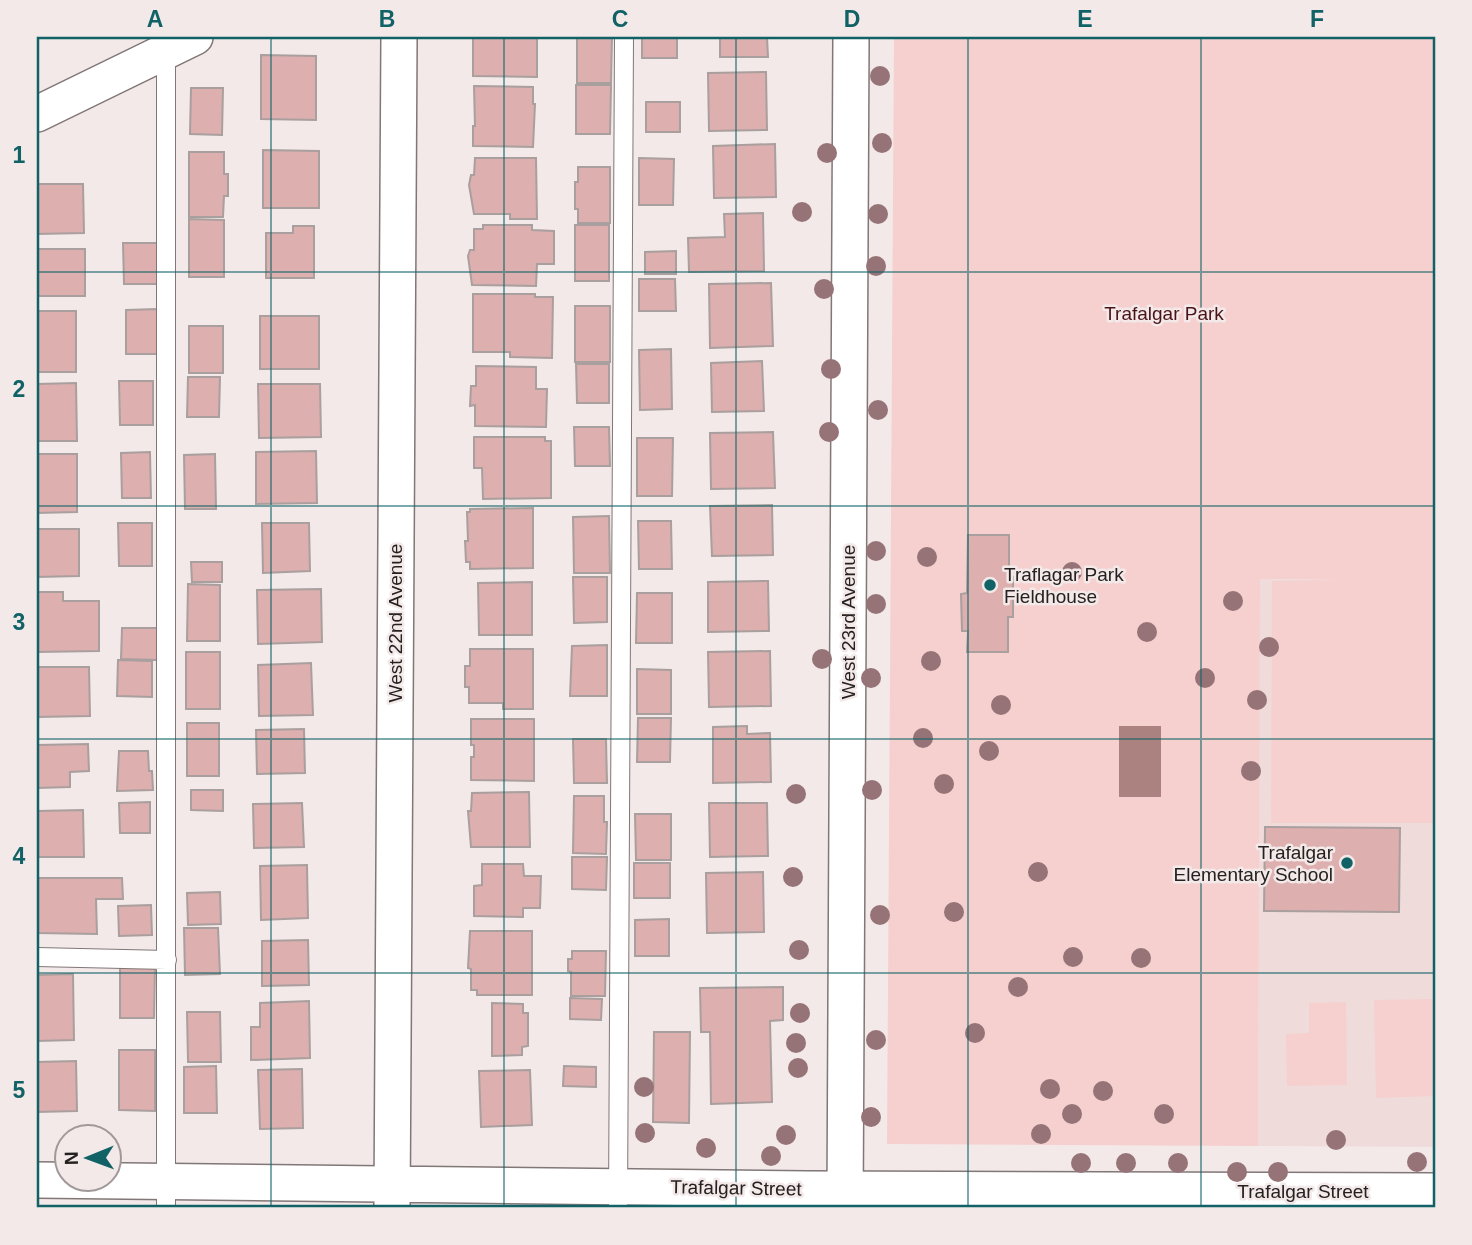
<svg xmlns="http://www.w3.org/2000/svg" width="1472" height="1245" font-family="Helvetica,sans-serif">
<rect width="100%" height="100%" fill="#f4e9e9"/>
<!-- built -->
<path fill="#efdbda" d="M1259 579 1435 581V1147L1258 1146Z"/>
<!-- green -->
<path fill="#f5d0cf" d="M894 37H1435V823H1271L1272 581 1341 580 1260 579 1258 1146 887 1144Z
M1435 999V1096L1376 1098 1374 1000Z
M1346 1002 1347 1085 1287 1086 1286 1034 1309 1033V1003Z"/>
<!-- water -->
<path fill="#ac8281" d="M1119 726H1161V797H1119Z"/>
<!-- building -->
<path fill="#ddafae" stroke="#a99f9e" stroke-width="2" d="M473 37H537V77L473 76Z
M577 37H612L611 83H577Z
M642 37H677V58H642Z
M720 37H767L768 57H720Z
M261 55 316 56V120L261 119Z
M766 72 767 130 709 131 708 73Z
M576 85H611L610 134H576Z
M474 86 533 87V104H535L533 147 473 146V126H475Z
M191 88H223L222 135 190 134Z
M646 102H680V132H646Z
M775 144 776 197 714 198 713 146Z
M263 150 319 151V208H263Z
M189 152H224V174H228V196H224L223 217H189Z
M475 158H536L537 219H510V214H474L469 185 471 175H474Z
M639 158 674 159 673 205H639Z
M578 167H610V223H578V209H575V182H578Z
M37 184H83L84 233 37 234Z
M763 213 764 271 689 272 688 238 725 237 724 214Z
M189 219 224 220V277H189Z
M483 225H532V230L554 231V264H537L536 286 472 285 468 256 470 250H474V229H483Z
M575 225H609V281H575Z
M293 226H314V278H266V233H293Z
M123 243H158V284H124Z
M37 249H85V296H37Z
M676 251V274H645V252Z
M639 279H675L676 311H639Z
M771 283 773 346 710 348 709 284Z
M473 294H535V297H553L552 358 510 357V352H473Z
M575 306H610V362H575Z
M157 309 158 354H126V310Z
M37 311H76V372H37Z
M260 316H319V369H260Z
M189 326H223V373H189Z
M671 349 672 409 640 410 639 350Z
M762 361 764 411 712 412 711 363Z
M576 364H609V403H577Z
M476 366 536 367V389H547L546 427 475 426V405L470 406 471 386H476Z
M188 377H220L219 417H187Z
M119 381H153V425H120Z
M76 383 77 441H37V384Z
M258 384H320L321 437 259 438Z
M574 427H609L610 466H575Z
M773 432 775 488 711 489 710 433Z
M474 437H545V441H551V498L483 499 482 468H474Z
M637 438H673L672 496H637Z
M316 451 317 503 256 504V452Z
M150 452 151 498H122L121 453Z
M37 454H77V512L37 513Z
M215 454 216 509H185L184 455Z
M772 505 773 555 712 556 710 506Z
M533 508V568L470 569V562H466L465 541H468L467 512H470V509Z
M609 516 610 573H574L573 517Z
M638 521H671L672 569H639Z
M118 523H152V566H119Z
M262 523H309L310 571 263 573Z
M37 529H79V576L37 577Z
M968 535H1009V577H1013V617H1008V652H967L968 631H962L961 594 967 593Z
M191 562H222V582H192Z
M573 577H607V622L574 623Z
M768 581 769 631 708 632V582Z
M532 582V635H479L478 583Z
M188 584 220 585V641H187Z
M321 589 322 642 258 644 257 590Z
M37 592H63V601H99V651L37 652Z
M637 593H672V643H636Z
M122 628H158V660L121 659Z
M607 645V696H570L572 646Z
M470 649H533V709H503V703H469V687H465V666H470Z
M770 651 771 706 709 707 708 652Z
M186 652H220V709H186Z
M118 660 152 661V697L117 696Z
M311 663 313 715 259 716 258 665Z
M37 667H89L90 716 37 717Z
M637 669 671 670V714H637Z
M638 718H671L670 762H637Z
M471 719H534V781L471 780V757H474V745H471Z
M187 723H219V776H187Z
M747 726V734L770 733 771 782 713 783V727Z
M304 729 305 773 257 774 256 730Z
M573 739H606L607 783H574Z
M88 744 89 771 70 772V787L37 788V745Z
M119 751H148L149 771H152L153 790 117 791Z
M191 790H223V811L191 810Z
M529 792 530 847H471L468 811H471L472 793Z
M574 796H604V822H607L606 854 573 853Z
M150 802V833H120L119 803Z
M302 803 304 847 254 848 253 804Z
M709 803H767L768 856 710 857Z
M83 810 84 857H37V811Z
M635 814H671V860H636Z
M1265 827 1400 828 1399 912 1264 911Z
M572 857H607L606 890 572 889Z
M634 863H670V898H634Z
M482 864H523L524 876H541L540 908H523V917L474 916V886L482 885Z
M307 865 308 918 261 920 260 866Z
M763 872 764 932 707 933 706 873Z
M37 878H122L123 899H96L97 934 37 933Z
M220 892 221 924 188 925 187 893Z
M151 905 152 935 119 936 118 906Z
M669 919V956H635V920Z
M184 928H218L220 974 185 975Z
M470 931H532V995H477V990H471V969L468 968Z
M308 940 309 985 262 986V941Z
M572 951H606L605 996H571V972L568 971V959H572Z
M120 967 155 968 154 1018H120Z
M73 974 74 1040 37 1041V975Z
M783 987V1020L770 1021 772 1102 711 1104 710 1032H701L700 988Z
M570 998 602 999 601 1020 570 1019Z
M309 1001 310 1058 251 1060V1027H260V1003Z
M492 1003 523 1004V1013H528V1046L522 1047V1055L492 1056Z
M187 1012H220L221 1062H188Z
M654 1032H690L689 1123 653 1122Z
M119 1050H155V1111L119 1110Z
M76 1061 77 1111 37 1112V1062Z
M216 1066 217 1113H184V1067Z
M564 1066 596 1067V1087L563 1086Z
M302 1069 303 1128 260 1129 258 1070Z
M530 1070 532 1125 481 1127 479 1071Z"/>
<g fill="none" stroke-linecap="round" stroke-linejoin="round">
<!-- lane casing -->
<g stroke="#807776" stroke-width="20">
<path id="lane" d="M37 957 167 960
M166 1208V46
M618 1208 624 37"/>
</g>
<!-- street casing -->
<g stroke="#807776" stroke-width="38">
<path id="street" d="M37 114 195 37
M37 1180 807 1189 1435 1191
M392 1208 399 37
M845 1208 851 37"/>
</g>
<!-- lane -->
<use href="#lane" stroke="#fff" stroke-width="18"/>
<!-- street -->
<use href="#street" stroke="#fff" stroke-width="35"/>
</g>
<!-- trees -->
<g fill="#967376">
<circle cx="880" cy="76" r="10"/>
<circle cx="882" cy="143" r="10"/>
<circle cx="827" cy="153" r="10"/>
<circle cx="802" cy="212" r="10"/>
<circle cx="878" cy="214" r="10"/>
<circle cx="876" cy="266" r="10"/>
<circle cx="824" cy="289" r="10"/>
<circle cx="831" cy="369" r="10"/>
<circle cx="878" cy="410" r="10"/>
<circle cx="829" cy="432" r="10"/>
<circle cx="876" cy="551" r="10"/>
<circle cx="927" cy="557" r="10"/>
<circle cx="1072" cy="572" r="10"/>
<circle cx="1233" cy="601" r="10"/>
<circle cx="876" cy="604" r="10"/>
<circle cx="1147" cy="632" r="10"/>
<circle cx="1269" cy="647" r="10"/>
<circle cx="822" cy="659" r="10"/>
<circle cx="931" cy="661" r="10"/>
<circle cx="871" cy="678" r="10"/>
<circle cx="1205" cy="678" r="10"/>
<circle cx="1257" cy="700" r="10"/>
<circle cx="1001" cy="705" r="10"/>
<circle cx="923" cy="738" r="10"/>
<circle cx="989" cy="751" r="10"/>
<circle cx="1251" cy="771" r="10"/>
<circle cx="944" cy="784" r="10"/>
<circle cx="872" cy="790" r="10"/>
<circle cx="796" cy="794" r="10"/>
<circle cx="1038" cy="872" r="10"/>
<circle cx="793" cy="877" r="10"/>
<circle cx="954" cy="912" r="10"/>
<circle cx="880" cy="915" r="10"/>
<circle cx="799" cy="950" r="10"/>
<circle cx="1073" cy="957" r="10"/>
<circle cx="1141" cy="958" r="10"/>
<circle cx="1018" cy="987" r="10"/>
<circle cx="800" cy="1013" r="10"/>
<circle cx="975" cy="1033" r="10"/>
<circle cx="876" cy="1040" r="10"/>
<circle cx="796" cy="1043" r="10"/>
<circle cx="798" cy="1068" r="10"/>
<circle cx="644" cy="1087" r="10"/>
<circle cx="1050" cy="1089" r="10"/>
<circle cx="1103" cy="1091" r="10"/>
<circle cx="1072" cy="1114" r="10"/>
<circle cx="1164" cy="1114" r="10"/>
<circle cx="871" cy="1117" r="10"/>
<circle cx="645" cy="1133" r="10"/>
<circle cx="1041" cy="1134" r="10"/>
<circle cx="786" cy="1135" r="10"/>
<circle cx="1336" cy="1140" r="10"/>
<circle cx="706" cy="1148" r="10"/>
<circle cx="771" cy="1156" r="10"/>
<circle cx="1417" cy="1162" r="10"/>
<circle cx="1081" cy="1163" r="10"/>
<circle cx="1126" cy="1163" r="10"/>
<circle cx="1178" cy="1163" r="10"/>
<circle cx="1237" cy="1172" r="10"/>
<circle cx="1278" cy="1172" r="10"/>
</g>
<!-- grid -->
<path fill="none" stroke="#116266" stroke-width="2" stroke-opacity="0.55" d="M271 37V1208M504 37V1208M736 37V1208M968 37V1208M1201 37V1208M37 272H1435M37 506H1435M37 739H1435M37 973H1435"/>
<!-- markers -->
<g fill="#116266" stroke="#f4e9e9" stroke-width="2.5">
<circle cx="990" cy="585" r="7"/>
<circle cx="1347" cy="863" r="7"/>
</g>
<g text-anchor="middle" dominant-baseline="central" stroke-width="5" stroke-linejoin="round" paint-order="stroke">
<!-- park labels -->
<g font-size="19" fill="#4a1318" stroke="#f4e9e9">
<text x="1164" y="313">Trafalgar Park</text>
</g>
<!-- poi labels -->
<g font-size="19" fill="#252121" stroke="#f4e9e9" text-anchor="start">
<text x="1004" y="574">Traflagar Park<tspan x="1004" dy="22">Fieldhouse</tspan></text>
<text x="1333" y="852" text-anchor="end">Trafalgar<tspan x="1333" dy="22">Elementary School</tspan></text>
</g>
<!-- street labels -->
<g font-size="19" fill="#252121" stroke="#f4e9e9">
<text transform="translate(848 622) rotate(-90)">West 23rd Avenue</text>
<text transform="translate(395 623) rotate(-90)">West 22nd Avenue</text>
<text transform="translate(736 1188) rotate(1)">Trafalgar Street</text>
<text x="1303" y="1191">Trafalgar Street</text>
</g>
</g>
<!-- border -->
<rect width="1472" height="1245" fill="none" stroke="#f4e9e9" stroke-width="77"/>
<!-- north arrow -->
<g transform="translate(88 1158) rotate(269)"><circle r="33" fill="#f4e9e9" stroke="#a19999" stroke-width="2"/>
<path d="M0-5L12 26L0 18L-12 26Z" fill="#116266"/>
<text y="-10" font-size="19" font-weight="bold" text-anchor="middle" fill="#252121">N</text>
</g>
<rect x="38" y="38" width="1396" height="1168" fill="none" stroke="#116266" stroke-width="2.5"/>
<g font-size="23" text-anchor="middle" font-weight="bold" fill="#116266">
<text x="155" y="27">A</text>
<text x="387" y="27">B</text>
<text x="620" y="27">C</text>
<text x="852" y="27">D</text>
<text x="1085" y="27">E</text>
<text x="1317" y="27">F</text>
<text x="19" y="163">1</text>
<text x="19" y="397">2</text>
<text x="19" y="630">3</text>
<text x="19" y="864">4</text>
<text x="19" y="1098">5</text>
</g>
</svg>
